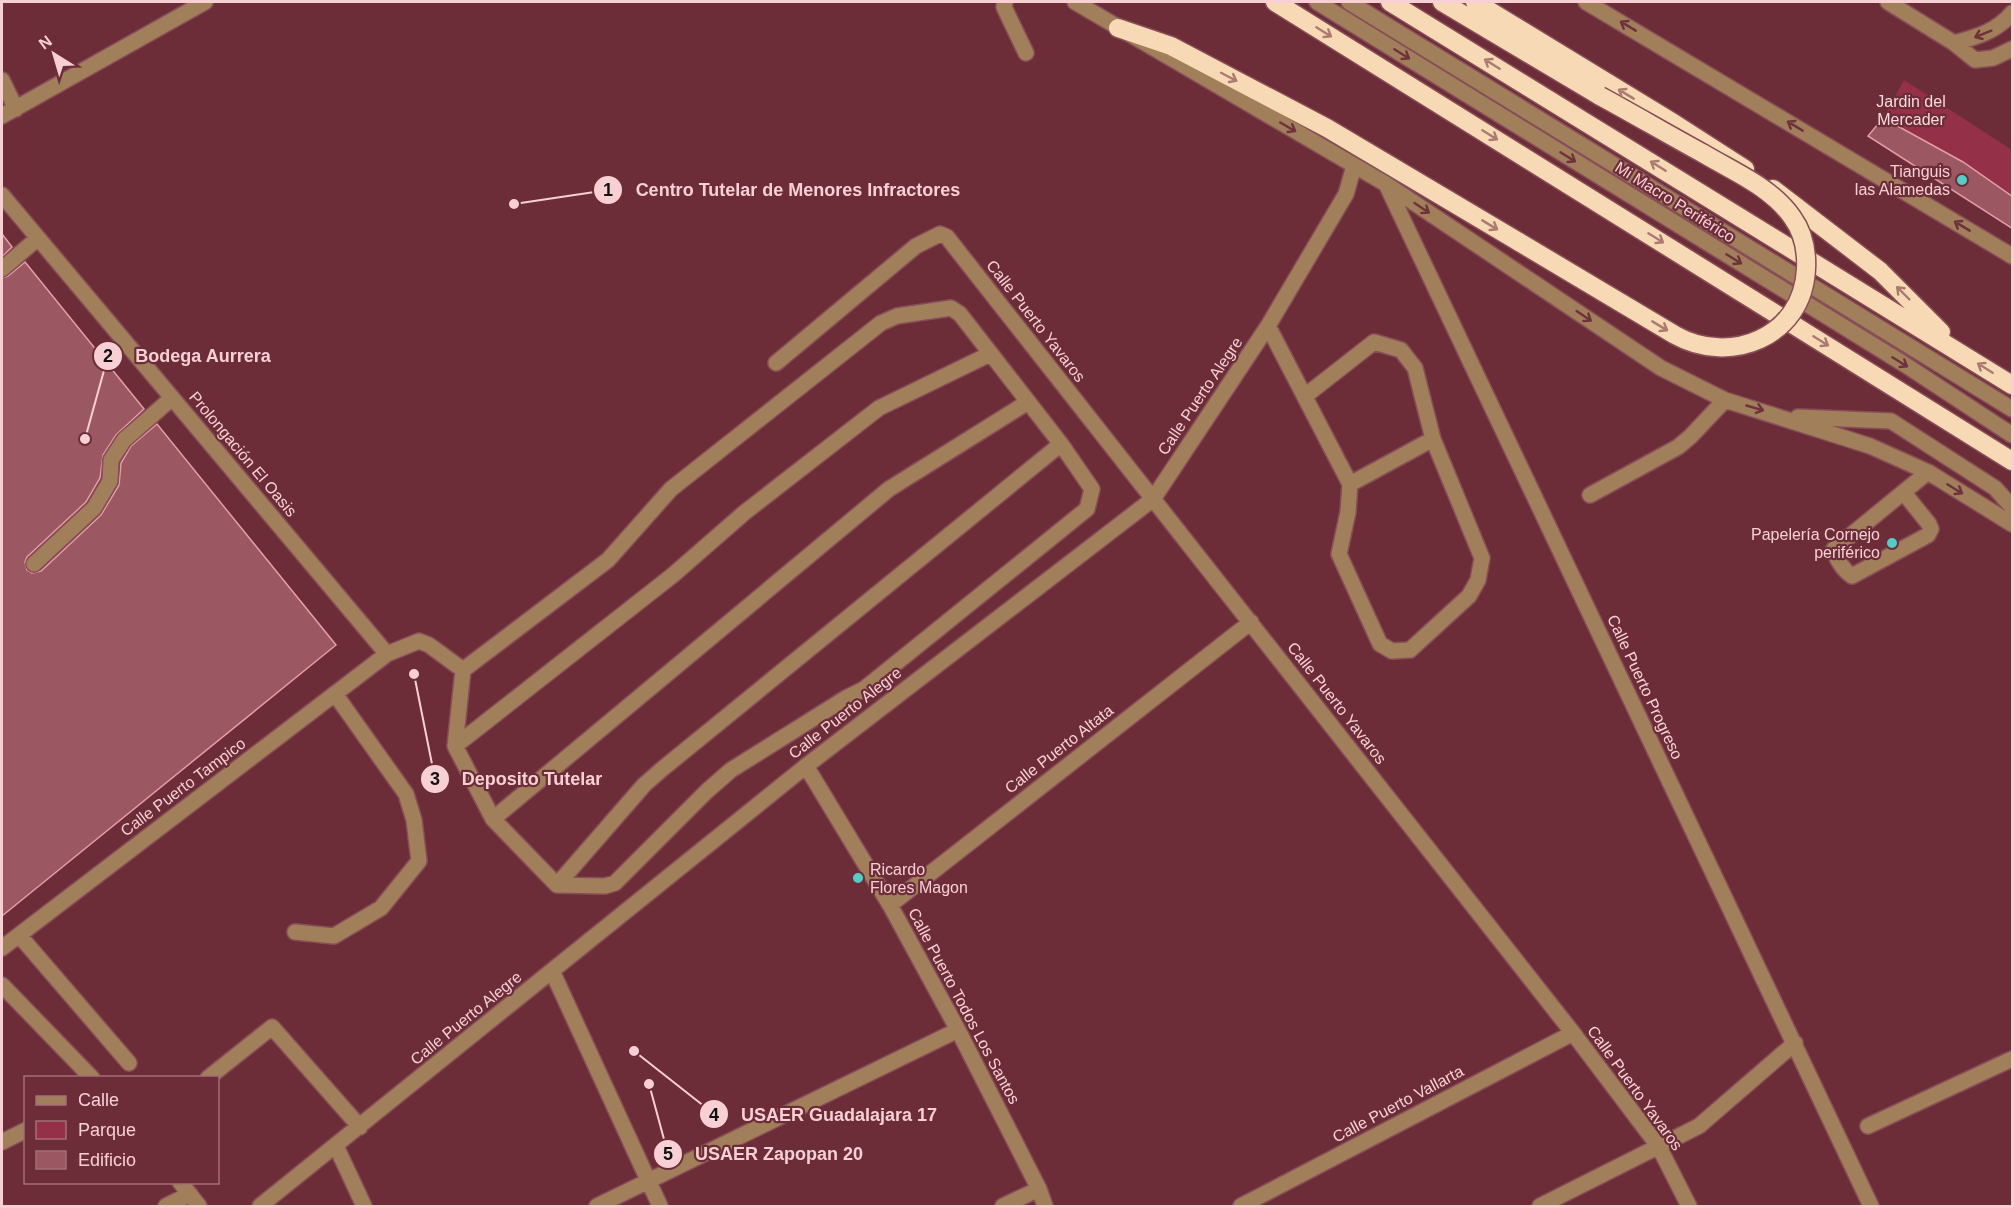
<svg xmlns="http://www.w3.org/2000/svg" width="2014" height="1208" font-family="Helvetica,sans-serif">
<rect width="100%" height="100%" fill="#6c2d39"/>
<!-- green -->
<path fill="#943047" d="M1904 80 2012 150V197L1963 162 1883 118Z"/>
<!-- building -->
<path fill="#9b5762" stroke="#e79ca6" stroke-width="1.5" d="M1883 118 1963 162 2013 197V229L1868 136Z
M2 234 12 247 2 257Z
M25 262 144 409 116 435 103 455 100 478 86 502 27 557 25 562 27 570 32 573 41 571 101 515 119 485 121 463 131 446 157 424 336 645 2 916V278L8 276Z"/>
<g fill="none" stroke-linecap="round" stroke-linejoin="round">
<!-- minor casing -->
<g stroke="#884e58" stroke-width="18">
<path id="minor" d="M1005 2 1004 7 1026 53
M1075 2 1386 184 1661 368 1725 400 1870 446 1928 472 2012 524
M1317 2 1904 364 2012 435
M1349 2 2012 409
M1586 2 2012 256
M1888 2 1954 43 1975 60 1993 58 2012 49
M1954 43C1977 37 1997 31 2012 13
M2 80 16 109
M2 116 205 2
M1386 184 1871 1206
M2 195 387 654
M2 269 38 238
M951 308 960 314 1061 444 1092 489 1087 509 864 689 846 698 731 770 707 791 615 883 605 886 557 885 493 819 455 746 463 670 608 560 671 489 881 323 897 316Z
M1268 326 1350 484 1348 512 1339 554 1380 644 1392 651 1410 650 1469 596 1478 580 1482 558 1433 439 1350 484
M776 363 916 246 940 234 947 237 1573 1033 1659 1147 1689 1206
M1305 396 1374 342 1401 350 1415 368 1433 439
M1798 417 1891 421 1995 488 2012 507
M1904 493 1929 524 1931 529 1928 535 1852 576C1843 570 1836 559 1834 549L1928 472
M1590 495 1678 447 1690 437 1725 400
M34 564 94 508 110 481 111 460 124 440 172 398
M455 746 673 575 744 513 879 408 990 354
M806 766 890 905 958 1030 1039 1189 1045 1206
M493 819 889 489 1028 402
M557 885 644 785 661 770 1061 444
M890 905 1251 622
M295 932 334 936 381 908 419 861 414 820 406 794 335 694
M19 935 129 1063
M2 948 387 654 419 641 429 645 463 670
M552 971 660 1206
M2 985 92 1078
M208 1078 272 1027 360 1127
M1868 1126 2012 1059
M2 1142 26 1130
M336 1146 364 1206
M180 1182 199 1206
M166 1206 190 1194
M260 1206 806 766 1153 499 1268 326 1346 194 1354 166
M597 1206 958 1030
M1003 1206 1039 1189
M1241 1206 1573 1033
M1540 1206 1699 1126 1795 1043"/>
</g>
<!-- highway casing -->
<g stroke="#884e58" stroke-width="21">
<path id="highway" d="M1275 2 2012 461
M1390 2 2012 385
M1442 2 1600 96
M1475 2 1675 124 1745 169
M1118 28 1171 46 1327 128 1519 242
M1773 189 1880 271 1941 332"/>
</g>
<!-- minor -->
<use href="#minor" stroke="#a07f5a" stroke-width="15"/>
<!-- highway -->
<use href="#highway" stroke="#f8d9b5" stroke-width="18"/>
<!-- highway-bridge casing -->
<g stroke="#884e58" stroke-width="21" stroke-linecap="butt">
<path id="highway-bridge" d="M1519 242 1675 335C1730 366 1803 337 1806 269 1807 250 1803 232 1792 217 1771 187 1734 172 1704 154 1669 135 1635 115 1600 96"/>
</g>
<!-- highway-bridge -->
<use href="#highway-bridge" stroke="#f8d9b5" stroke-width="18"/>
</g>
<!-- one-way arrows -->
<defs><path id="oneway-shaft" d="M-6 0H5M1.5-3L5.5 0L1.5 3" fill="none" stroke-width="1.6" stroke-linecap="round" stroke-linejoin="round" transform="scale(1.5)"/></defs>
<g stroke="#6f313b">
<use href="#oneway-shaft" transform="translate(1628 26) rotate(-149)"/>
<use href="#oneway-shaft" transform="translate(1983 34) rotate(158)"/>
<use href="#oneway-shaft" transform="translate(1402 54) rotate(32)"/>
<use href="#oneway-shaft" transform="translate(1795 126) rotate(-149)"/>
<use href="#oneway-shaft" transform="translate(1288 127) rotate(30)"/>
<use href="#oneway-shaft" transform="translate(1568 157) rotate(32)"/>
<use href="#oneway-shaft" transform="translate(1422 208) rotate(34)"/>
<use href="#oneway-shaft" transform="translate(1962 226) rotate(-149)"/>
<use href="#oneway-shaft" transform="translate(1734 259) rotate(32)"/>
<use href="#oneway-shaft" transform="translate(1584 316) rotate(34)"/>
<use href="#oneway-shaft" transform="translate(1900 362) rotate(32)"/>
<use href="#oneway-shaft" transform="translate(1755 408) rotate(16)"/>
<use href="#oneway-shaft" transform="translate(1955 489) rotate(32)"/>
</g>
<g stroke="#ab7a71">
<use href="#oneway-shaft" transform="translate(1324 32) rotate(32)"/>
<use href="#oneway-shaft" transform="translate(1492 64) rotate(-148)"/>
<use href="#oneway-shaft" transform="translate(1229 77) rotate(28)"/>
<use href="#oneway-shaft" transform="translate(1626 94) rotate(-149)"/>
<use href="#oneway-shaft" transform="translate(1490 135) rotate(32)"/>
<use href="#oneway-shaft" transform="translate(1658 166) rotate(-148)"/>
<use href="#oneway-shaft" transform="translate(1490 225) rotate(31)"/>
<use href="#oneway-shaft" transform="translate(1656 238) rotate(32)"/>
<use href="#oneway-shaft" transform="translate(1903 293) rotate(-135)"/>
<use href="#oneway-shaft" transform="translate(1660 326) rotate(31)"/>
<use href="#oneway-shaft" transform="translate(1821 341) rotate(32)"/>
<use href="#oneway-shaft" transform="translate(1985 368) rotate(-148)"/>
</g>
<!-- markers -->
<g fill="#54cdc7" stroke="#6c2d39" stroke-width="2">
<circle cx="1962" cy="180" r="6"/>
<circle cx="1892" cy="543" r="6"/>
<circle cx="858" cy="878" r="6"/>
</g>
<g text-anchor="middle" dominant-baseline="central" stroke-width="4.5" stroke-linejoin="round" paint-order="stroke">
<!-- park labels -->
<g font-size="16" fill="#f8d9dc" stroke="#6c2d39">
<text x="1911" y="101">Jardin del<tspan x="1911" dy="18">Mercader</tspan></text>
</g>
<!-- poi labels -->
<g font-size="16" fill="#f8d0d4" stroke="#6c2d39" text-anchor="end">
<text x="1950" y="171">Tianguis<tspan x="1950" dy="18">las Alamedas</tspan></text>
<text x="1880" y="534">Papelería Cornejo<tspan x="1880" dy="18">periférico</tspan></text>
<text x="870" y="869" text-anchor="start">Ricardo<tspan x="870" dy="18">Flores Magon</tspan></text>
</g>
<!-- street labels -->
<g font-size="16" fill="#f8d0d4" stroke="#6c2d39">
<text transform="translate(1675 202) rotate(32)">Mi Macro Periférico</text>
<text transform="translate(1036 321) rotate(52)">Calle Puerto Yavaros</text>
<text transform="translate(1200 396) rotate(-56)">Calle Puerto Alegre</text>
<text transform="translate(243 454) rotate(50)">Prolongación El Oasis</text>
<text transform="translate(1645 687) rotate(65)">Calle Puerto Progreso</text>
<text transform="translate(1337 703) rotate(52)">Calle Puerto Yavaros</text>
<text transform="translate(845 713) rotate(-38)">Calle Puerto Alegre</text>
<text transform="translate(1059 749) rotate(-38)">Calle Puerto Altata</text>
<text transform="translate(183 787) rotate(-37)">Calle Puerto Tampico</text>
<text transform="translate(964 1006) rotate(62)">Calle Puerto Todos Los Santos</text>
<text transform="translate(466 1018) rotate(-39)">Calle Puerto Alegre</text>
<text transform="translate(1635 1088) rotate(54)">Calle Puerto Yavaros</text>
<text transform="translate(1398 1104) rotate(-28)">Calle Puerto Vallarta</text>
</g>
</g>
<!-- callouts -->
<path fill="none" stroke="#f8d0d4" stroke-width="2" d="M514 204L608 190M85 439L108 356M414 674L435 779M634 1051L714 1114M649 1084L668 1154"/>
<g fill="#f8d0d4" stroke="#6c2d39" stroke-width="2">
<circle cx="514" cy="204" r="6"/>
<circle cx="85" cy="439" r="6"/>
<circle cx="414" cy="674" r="6"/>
<circle cx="634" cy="1051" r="6"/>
<circle cx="649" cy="1084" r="6"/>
<circle cx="608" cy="190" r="15"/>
<circle cx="108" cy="356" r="15"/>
<circle cx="435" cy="779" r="15"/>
<circle cx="714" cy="1114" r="15"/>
<circle cx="668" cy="1154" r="15"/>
</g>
<g font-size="18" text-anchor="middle" font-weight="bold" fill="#111">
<text x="608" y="196">1</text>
<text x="108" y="362">2</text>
<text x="435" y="785">3</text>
<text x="714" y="1121">4</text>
<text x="668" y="1160">5</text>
</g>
<g font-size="18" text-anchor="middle" font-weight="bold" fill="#f8d0d4" stroke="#6c2d39" stroke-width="4.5" stroke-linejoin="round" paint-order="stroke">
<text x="798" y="196">Centro Tutelar de Menores Infractores</text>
<text x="203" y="362">Bodega Aurrera</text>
<text x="532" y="785">Deposito Tutelar</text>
<text x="839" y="1121">USAER Guadalajara 17</text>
<text x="779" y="1160">USAER Zapopan 20</text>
</g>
<!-- border -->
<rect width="2014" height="1208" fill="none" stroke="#f8d0d4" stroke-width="6"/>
<!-- legend -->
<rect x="24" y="1076" width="195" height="108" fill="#6c2d39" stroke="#a46e77" stroke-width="1.5"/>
<rect x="36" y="1096" width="30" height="9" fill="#a07f5a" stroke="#a46e77" stroke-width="1.5"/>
<text x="78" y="1106" font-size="18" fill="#f8d0d4">Calle</text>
<rect x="36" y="1121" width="30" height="18" fill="#943047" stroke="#a46e77" stroke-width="1.5"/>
<text x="78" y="1136" font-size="18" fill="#f8d0d4">Parque</text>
<rect x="36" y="1151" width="30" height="18" fill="#9b5762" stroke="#a46e77" stroke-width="1.5"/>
<text x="78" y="1166" font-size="18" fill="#f8d0d4">Edificio</text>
<!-- north arrow -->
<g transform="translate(54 54) rotate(323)" stroke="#6c2d39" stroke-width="4.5" paint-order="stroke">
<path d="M0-4.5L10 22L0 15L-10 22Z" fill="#f8d0d4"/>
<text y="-9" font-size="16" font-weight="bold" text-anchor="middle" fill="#f8d0d4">N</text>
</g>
</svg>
